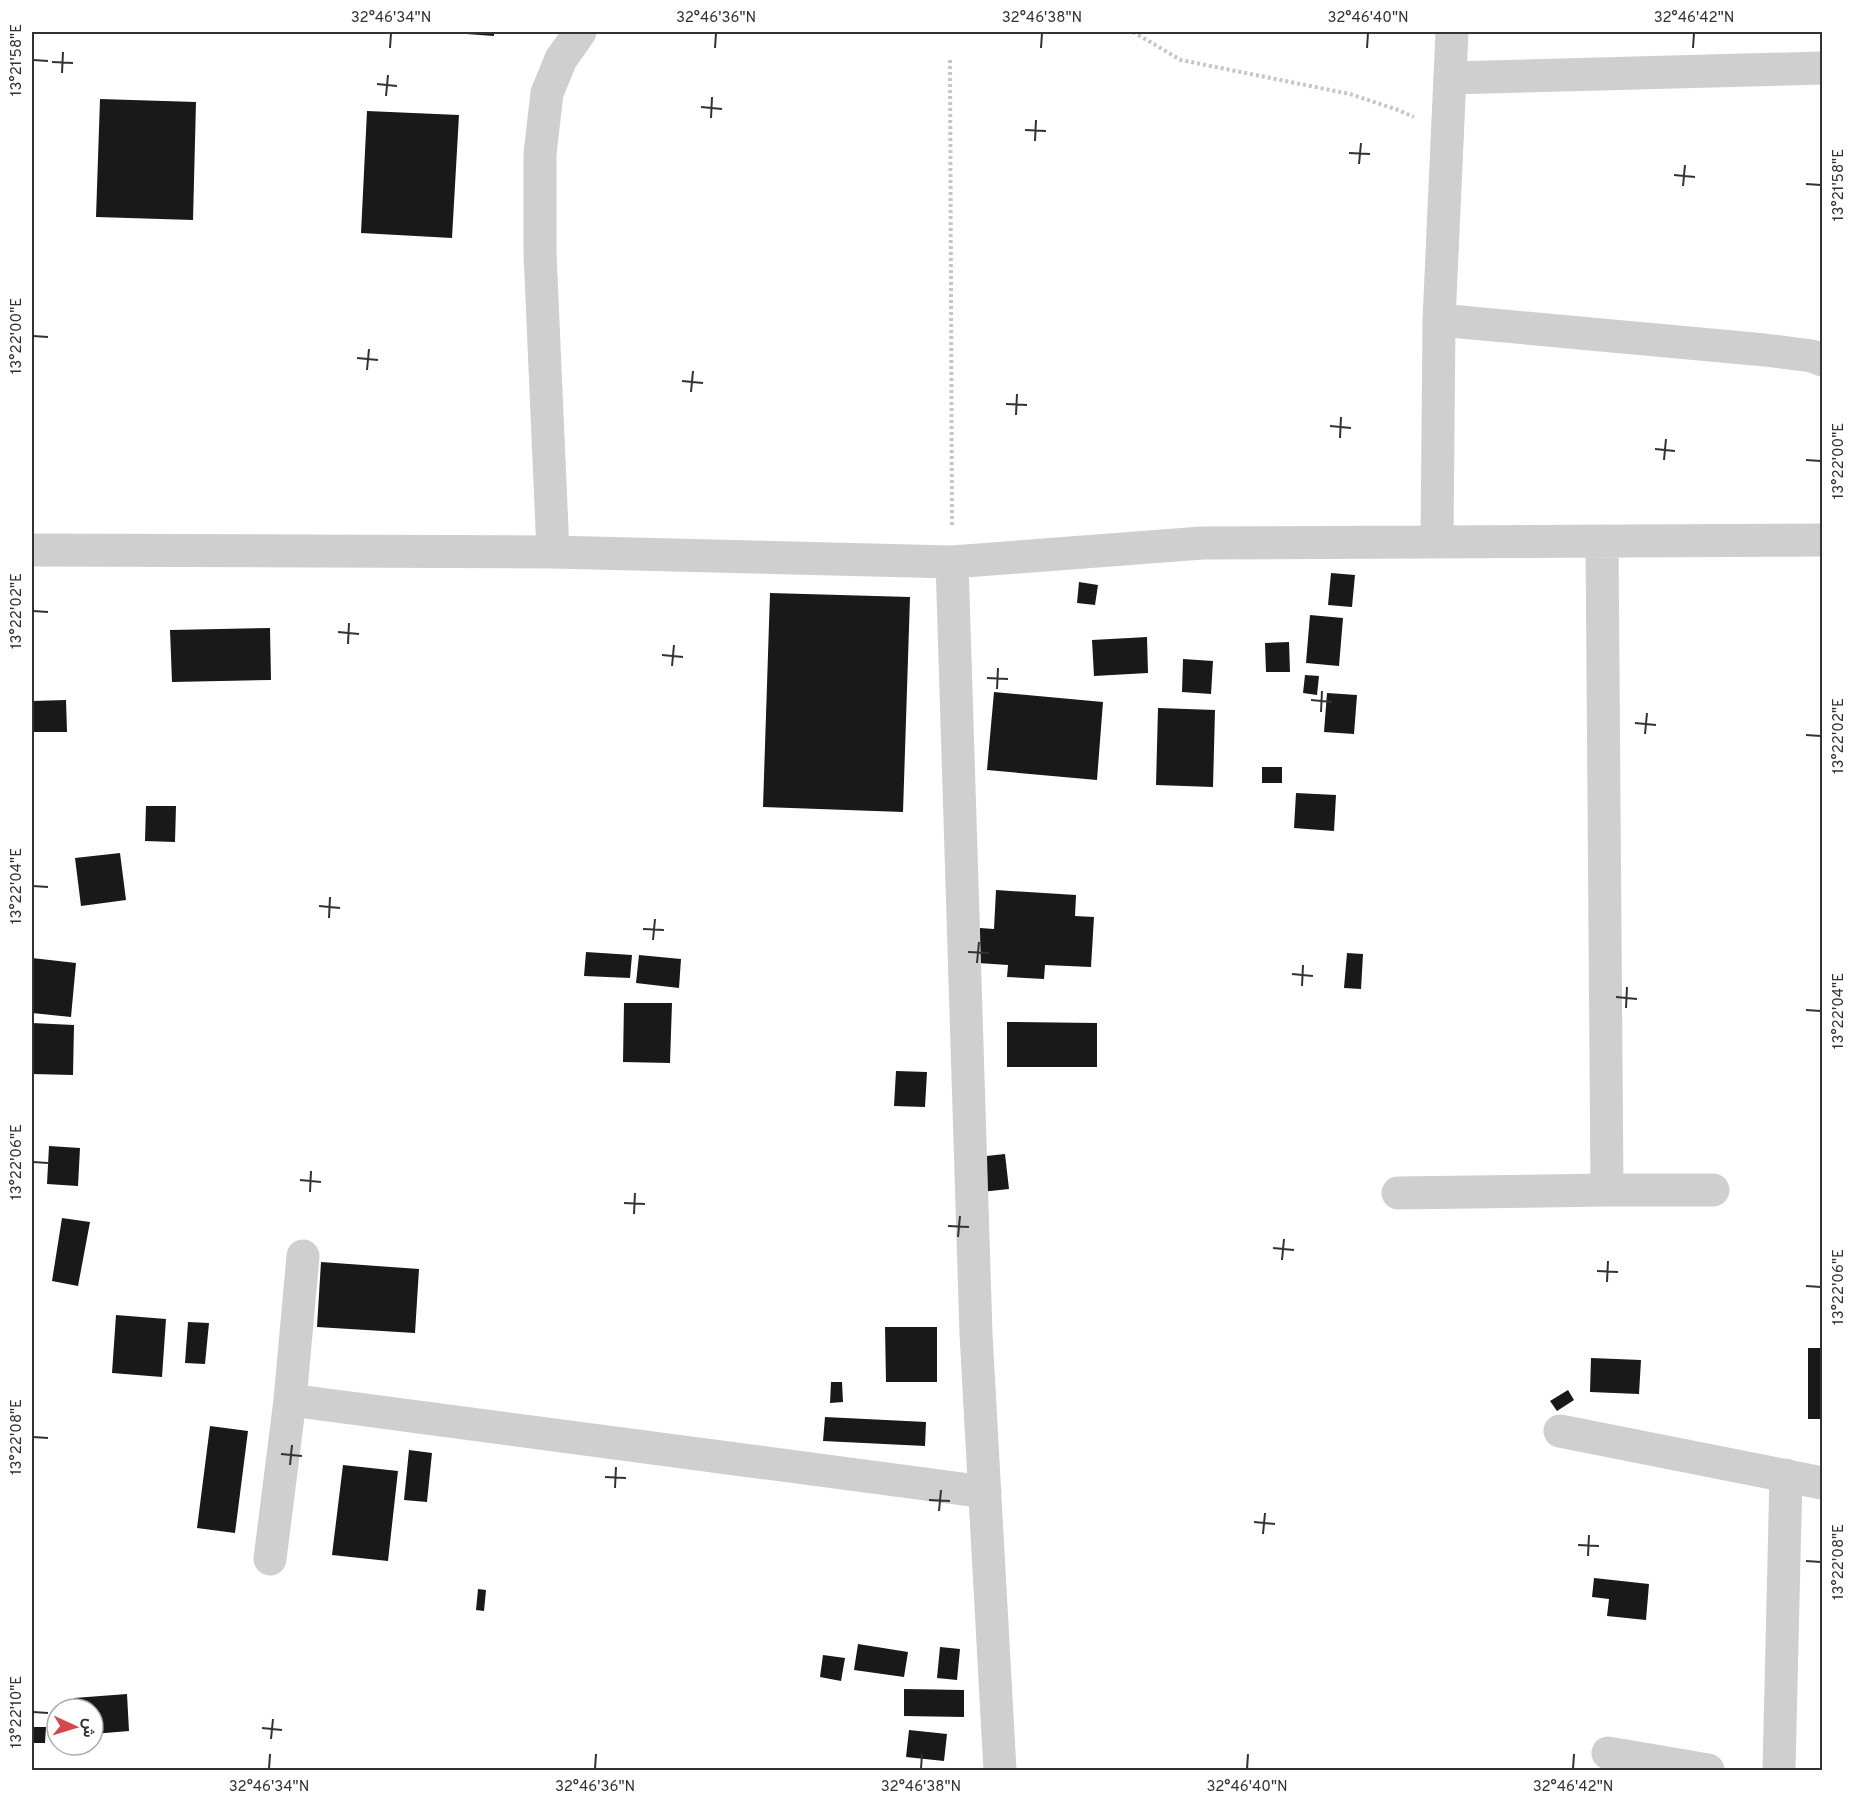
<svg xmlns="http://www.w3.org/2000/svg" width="1854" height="1802" font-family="Overpass,Vazirmatn,sans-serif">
<rect width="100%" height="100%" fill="#fff"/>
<!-- building -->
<path fill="#191919" d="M466 32H494V36L466 34Z
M100 99 196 102 193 220 96 217Z
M367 111 459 115 452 238 361 233Z
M1331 573 1355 575 1352 607 1328 605Z
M1079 582 1098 585 1095 605 1077 603Z
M770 593 910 597 903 812 763 807Z
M1310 615 1343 618 1339 666 1306 663Z
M270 628 271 680 172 682 170 630Z
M1147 637 1148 673 1094 676 1092 640Z
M1289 642 1290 672H1266L1265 643Z
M1183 659 1213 661 1211 694 1182 692Z
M1305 675 1319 676 1317 695 1303 693Z
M994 692 1103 702 1097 780 987 770Z
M1327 693 1357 695 1354 734 1324 732Z
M66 700 67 732H32V701Z
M1158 708 1215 710 1213 787 1156 785Z
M1262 767H1282V783H1262Z
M1296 793 1336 795 1334 831 1294 828Z
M146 806H176L175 842 145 841Z
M120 853 126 900 81 906 75 858Z
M996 890 1076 895 1075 916 1094 917 1091 967 1045 965 1044 979 1007 977 1008 965 978 963 980 928 994 929Z
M586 952 632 955 630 978 584 976Z
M1347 953 1363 954 1361 989 1344 988Z
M639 955 681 959 679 988 636 983Z
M32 958 76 963 71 1017 32 1013Z
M624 1003H672L670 1063 623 1062Z
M1007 1022 1097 1023V1067H1007Z
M32 1023 74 1025 73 1075 32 1074Z
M896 1071 927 1072 925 1107 894 1106Z
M49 1146 80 1148 78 1186 47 1184Z
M1005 1154 1009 1189 981 1192 977 1157Z
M62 1218 90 1222 78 1286 52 1281Z
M321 1262 419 1269 415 1333 317 1327Z
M116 1315 166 1319 162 1377 112 1373Z
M188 1322 209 1323 205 1364 185 1363Z
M885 1327H937V1382H886Z
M1808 1348H1822V1419H1808Z
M1591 1358 1641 1360 1639 1394 1590 1392Z
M831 1382H842L843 1402 830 1403Z
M1568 1390 1574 1400 1557 1411 1550 1401Z
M825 1417 926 1422 925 1446 823 1441Z
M210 1426 248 1431 235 1533 197 1528Z
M409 1450 432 1453 427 1502 404 1500Z
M343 1465 398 1471 388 1561 332 1555Z
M1594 1578 1649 1584 1646 1620 1607 1616 1609 1599 1592 1597Z
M478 1589 486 1590 484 1611 476 1610Z
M858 1644 908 1652 904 1677 854 1670Z
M940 1647 960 1649 957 1680 937 1678Z
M823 1655 845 1658 841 1681 820 1677Z
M904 1689 964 1690V1717L904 1716Z
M127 1694 129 1731 93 1734V1709H75L74 1698Z
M32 1727H46L45 1743H32Z
M909 1730 947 1734 944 1761 906 1757Z"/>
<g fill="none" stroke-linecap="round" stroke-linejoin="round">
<!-- path -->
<path stroke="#c6c6c6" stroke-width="4" stroke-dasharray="3 3" stroke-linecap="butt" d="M1133 32 1181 60 1350 94 1398 110 1414 117
M950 60 952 527"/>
<!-- street -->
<path stroke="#cfcfcf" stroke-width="33" d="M1450 78 1822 68
M1439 320 1765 350 1812 356 1822 360
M1602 541 1607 1190
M1437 542 1439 320 1452 32
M32 550 553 552 952 562 1202 543 1822 540
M553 552 540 253V154L547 93 561 59 580 32
M952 562 976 1334 1000 1770
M1398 1193 1607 1190H1713
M290 1400 985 1492
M1560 1431 1822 1483
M270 1559 290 1400 303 1256
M1608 1753 1708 1770
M1779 1770 1786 1475"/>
</g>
<!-- ticks -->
<path fill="none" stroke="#323232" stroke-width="2" d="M390 48 391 33M715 48 716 33M1041 48 1042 33M1367 48 1368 33M1693 48 1694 33M33 60 48 61M52 62 73 63M62 73 63 52M377 84 397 86M386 96 388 75M701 107 722 109M711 118 712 97M1025 130 1046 131M1035 141 1036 120M1349 153 1370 154M1359 164 1361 143M1674 175 1695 177M1806 184 1821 185M1683 186 1685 165M33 336 48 337M357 358 378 360M367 370 369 349M682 381 703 383M691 392 693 371M1006 404 1027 405M1016 415 1017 394M1330 426 1351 428M1340 438 1341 417M1655 449 1675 451M1664 460 1666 439M1806 460 1821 461M33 611 48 612M338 632 359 634M348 644 349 623M662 655 683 657M672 666 674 645M987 678 1008 679M997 689 998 668M1311 700 1332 702M1321 712 1322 691M1635 723 1656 725M1645 734 1647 713M1806 735 1821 736M33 886 48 887M319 906 340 908M329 918 330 897M643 929 664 930M653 940 655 919M968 952 989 953M977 963 979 942M1292 974 1313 976M1302 986 1303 965M1616 997 1637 999M1626 1008 1627 987M1806 1010 1821 1011M33 1162 48 1163M300 1180 321 1182M310 1192 311 1171M624 1203 645 1204M634 1214 635 1193M948 1226 969 1227M958 1237 960 1216M1273 1248 1294 1250M1282 1260 1284 1239M1597 1271 1618 1272M1607 1282 1608 1261M1806 1286 1821 1287M33 1437 48 1438M281 1454 302 1456M290 1465 292 1445M605 1477 626 1478M615 1488 616 1467M929 1500 950 1501M939 1511 941 1490M1254 1522 1275 1524M1263 1534 1265 1513M1578 1545 1599 1546M1588 1556 1589 1535M1806 1561 1821 1562M33 1712 48 1713M262 1728 282 1730M271 1739 273 1719M269 1769 270 1754M595 1769 596 1754M921 1769 922 1754M1247 1769 1248 1754M1573 1769 1574 1754"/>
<!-- border -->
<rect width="1854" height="1802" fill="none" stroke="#ffffff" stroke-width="66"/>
<!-- north arrow -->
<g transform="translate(75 1727) rotate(94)"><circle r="28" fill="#ffffff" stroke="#adadad" stroke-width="1.5"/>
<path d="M0-4.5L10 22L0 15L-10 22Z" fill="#d5494d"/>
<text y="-9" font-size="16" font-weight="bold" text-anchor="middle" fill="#323232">ش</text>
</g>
<rect x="33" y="33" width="1788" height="1736" fill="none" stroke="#323232" stroke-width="2"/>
<g font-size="15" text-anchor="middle" fill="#323232">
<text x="391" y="22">32°46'34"N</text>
<text x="716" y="22">32°46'36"N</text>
<text x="1042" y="22">32°46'38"N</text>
<text x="1368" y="22">32°46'40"N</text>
<text x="1694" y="22">32°46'42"N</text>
<text transform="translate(16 60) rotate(-90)" y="5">13°21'58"E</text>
<text transform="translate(1838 185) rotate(-90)" y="5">13°21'58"E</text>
<text transform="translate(16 336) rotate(-90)" y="5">13°22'00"E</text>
<text transform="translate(1838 461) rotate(-90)" y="5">13°22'00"E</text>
<text transform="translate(16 611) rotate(-90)" y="5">13°22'02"E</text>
<text transform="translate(1838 736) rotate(-90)" y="5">13°22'02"E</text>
<text transform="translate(16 886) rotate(-90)" y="5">13°22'04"E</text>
<text transform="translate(1838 1011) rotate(-90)" y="5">13°22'04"E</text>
<text transform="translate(16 1162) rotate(-90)" y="5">13°22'06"E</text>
<text transform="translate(1838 1287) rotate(-90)" y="5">13°22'06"E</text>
<text transform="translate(16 1437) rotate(-90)" y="5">13°22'08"E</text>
<text transform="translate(1838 1562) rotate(-90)" y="5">13°22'08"E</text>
<text transform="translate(16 1712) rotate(-90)" y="5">13°22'10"E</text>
<text x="269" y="1791">32°46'34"N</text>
<text x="595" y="1791">32°46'36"N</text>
<text x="921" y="1791">32°46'38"N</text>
<text x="1247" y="1791">32°46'40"N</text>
<text x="1573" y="1791">32°46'42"N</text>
</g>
</svg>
